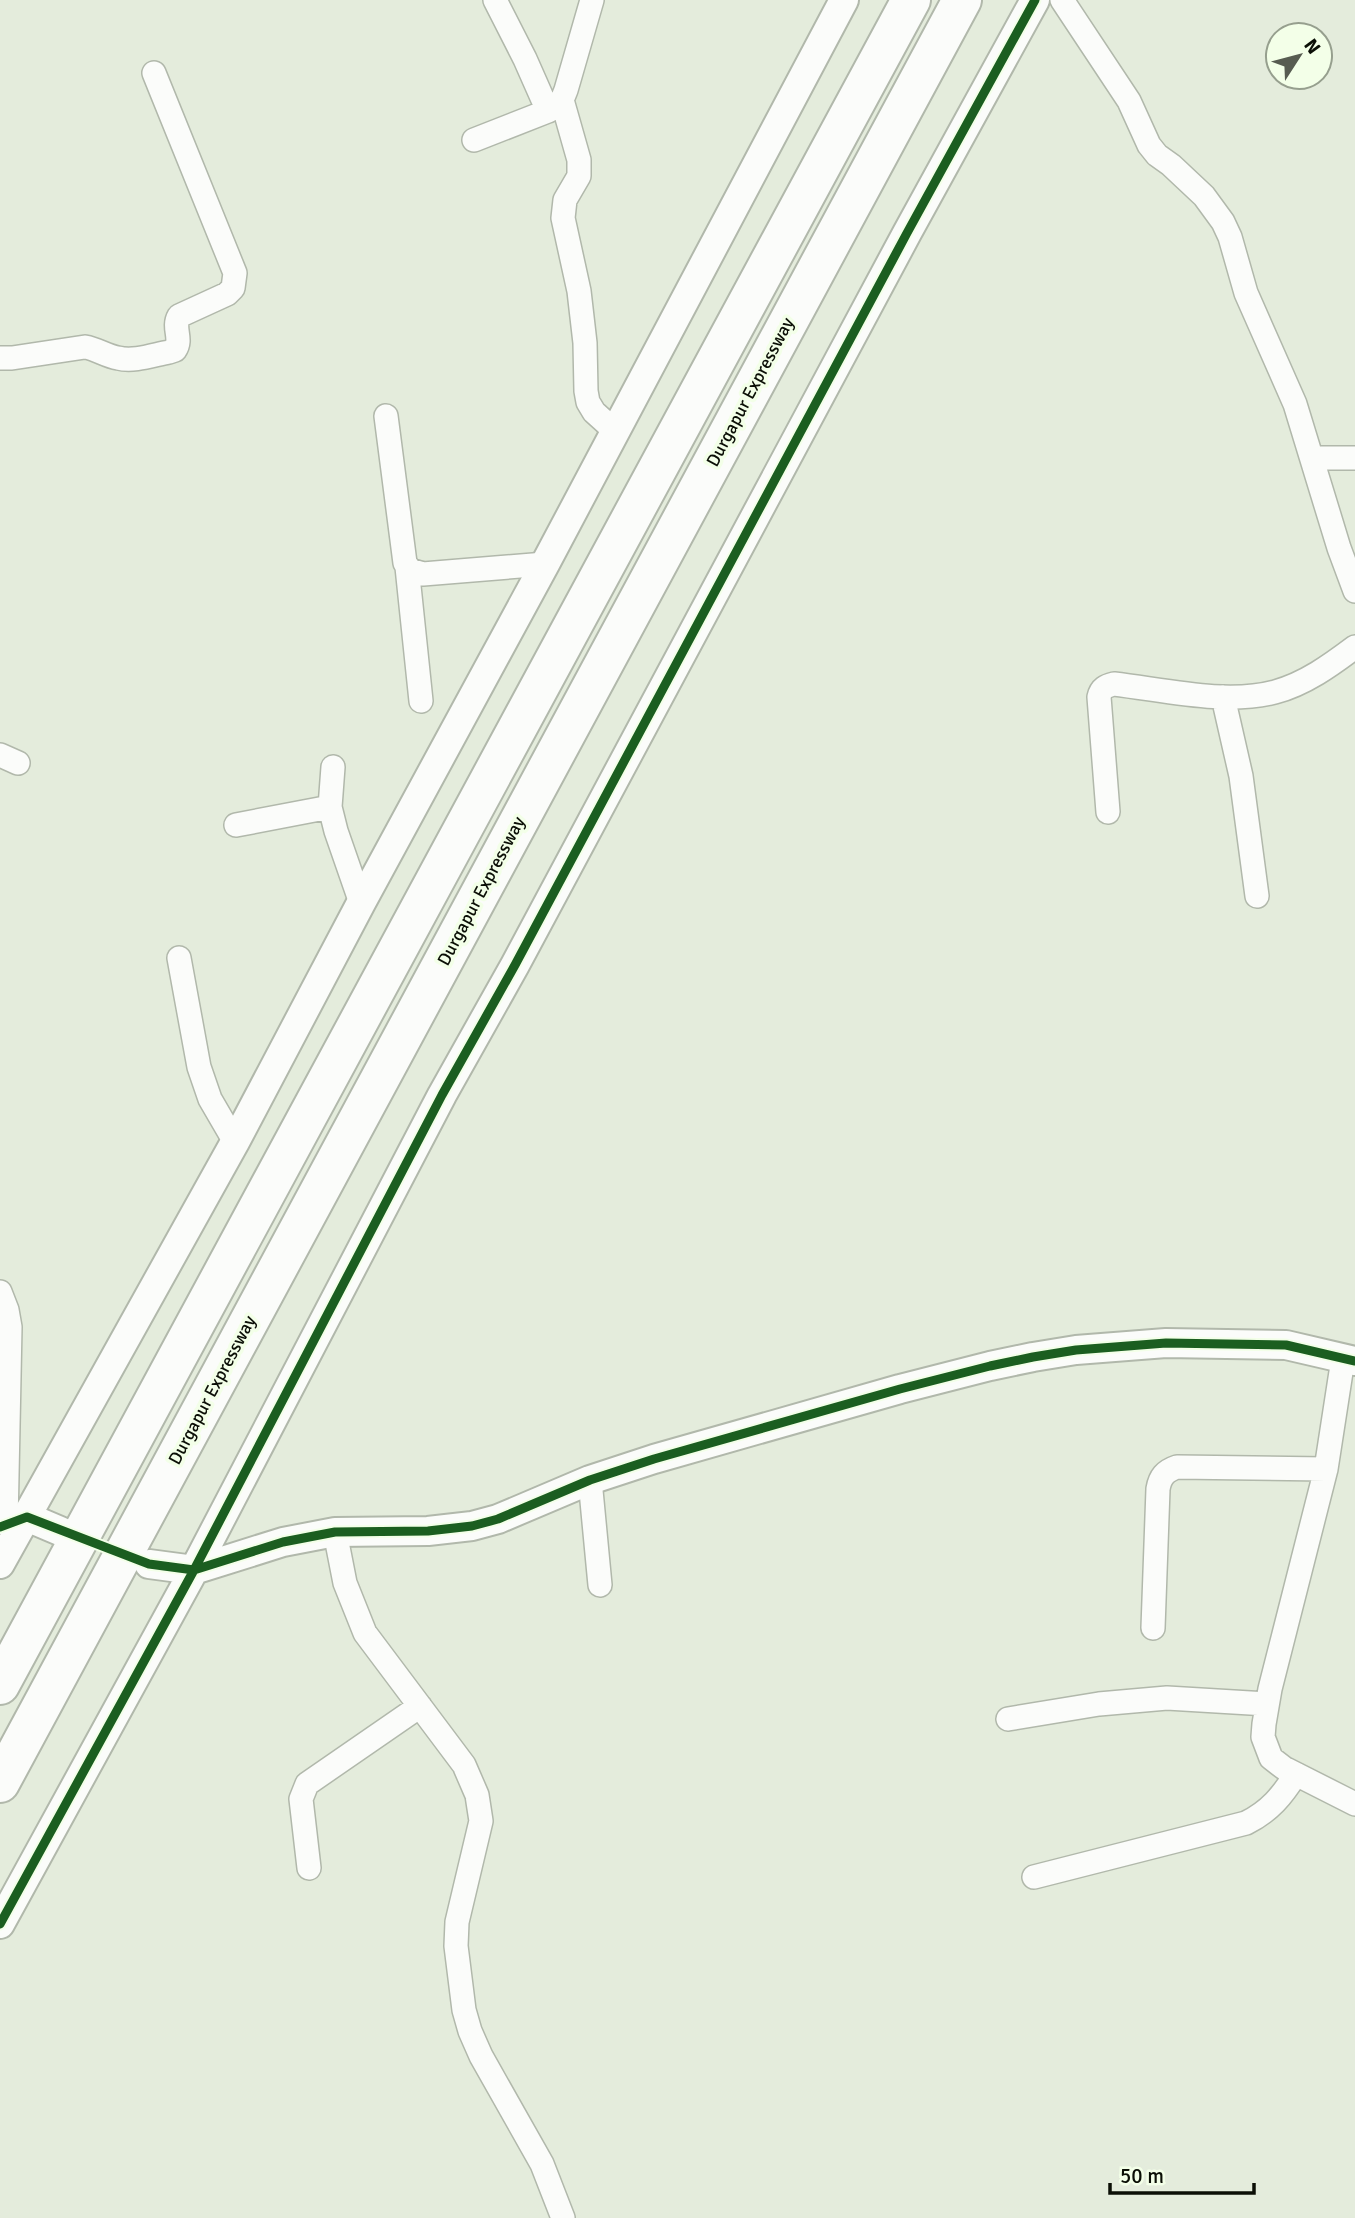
<svg xmlns="http://www.w3.org/2000/svg" width="1355" height="2218" font-family="Signika,sans-serif">
<rect width="100%" height="100%" fill="#e4ecdc"/>
<g fill="none" stroke-linecap="round" stroke-linejoin="round">
<!-- minor casing -->
<g stroke="#b1b8ab" stroke-width="26">
<path id="minor" d="M495 0 525 59 548 111
M1062 0 1129 101 1149 145 1157 155 1171 165 1204 196 1223 222 1230 237 1246 293 1295 404 1339 548 1355 591
M562 100 579 160V176L565 200 563 218 579 291 585 343 586 391 588 402 594 412 615 431
M474 140 548 111 562 100 566 90 592 0
M0 358H12L85 347C97 349 106 356 118 358 134 362 153 355 169 352L175 350C183 339 172 328 179 316L227 294 233 288 235 273 154 73
M386 416 405 563 410 570 423 574 545 564
M1312 458H1355
M407 567 421 701
M1223 697 1241 776 1257 896
M0 755 18 763
M333 767 330 807 336 831 361 903
M1108 812 1099 697C1101 688 1106 686 1114 684 1165 690 1226 705 1275 692 1305 684 1331 665 1355 647
M236 825 330 807
M179 958 199 1067 210 1099 235 1142
M0 1292 7 1310 10 1327 6 1524
M1343 1359 1326 1469 1270 1689 1264 1724 1263 1737 1271 1758 1284 1768 1355 1804
M590 1480 600 1585
M335 1532 345 1583 365 1633 464 1765 477 1795 481 1821 457 1922 456 1946 464 2010 470 2031 481 2056 542 2164 563 2218
M1153 1628 1158 1489C1160 1477 1165 1471 1177 1467L1326 1469
M1008 1719 1099 1704 1167 1698 1267 1704
M309 1868 301 1799 307 1784 420 1706
M1034 1877 1246 1823C1270 1811 1282 1796 1296 1774"/>
</g>
<!-- tertiary casing -->
<g stroke="#b1b8ab" stroke-width="32">
<path id="tertiary" d="M27 1517 60 1531
M0 1564 235 1142 361 903 545 564 844 0
M149 1564 194 1570 283 1542 335 1532 428 1531 472 1526 498 1519 590 1480 654 1459 900 1389 990 1366 1033 1357 1076 1350 1166 1343 1286 1345 1355 1361
M0 1924 194 1570 442 1095 515 965 907 233 1035 0"/>
</g>
<!-- trunk casing -->
<g stroke="#b1b8ab" stroke-width="42">
<path id="trunk" d="M0 1685 911 0
M0 1783 962 0"/>
</g>
<!-- minor -->
<use href="#minor" stroke="#fbfcfa" stroke-width="23"/>
<!-- tertiary -->
<use href="#tertiary" stroke="#fbfcfa" stroke-width="28"/>
<!-- trunk -->
<use href="#trunk" stroke="#fbfcfa" stroke-width="38"/>
<!-- cycleway casing -->
<g stroke="#f3ffe8" stroke-width="13">
<path id="cycleway" d="M0 1527 27 1517 149 1564 194 1570 283 1542 335 1532 428 1531 472 1526 498 1519 590 1480 654 1459 900 1389 990 1366 1033 1357 1076 1350 1166 1343 1286 1345 1355 1361
M0 1924 194 1570 442 1095 515 965 907 233 1035 0"/>
</g>
<!-- cycleway -->
<use href="#cycleway" stroke="#1b5e20" stroke-width="9"/>
</g>
<g text-anchor="middle" dominant-baseline="central" stroke-width="7" stroke-linejoin="round" paint-order="stroke">
<!-- street labels -->
<g font-size="18" fill="#0b0f06" stroke="#f3ffe8">
<text transform="translate(750 392) rotate(-62)">Durgapur Expressway</text>
<text transform="translate(481 891) rotate(-62)">Durgapur Expressway</text>
<text transform="translate(212 1390) rotate(-62)">Durgapur Expressway</text>
</g>
</g>
<!-- north arrow -->
<g transform="translate(1299 56) rotate(54)"><circle r="33" fill="#f3ffe8" stroke="#969f8e" stroke-width="2"/>
<path d="M0-5L12 26L0 18L-12 26Z" fill="#575c51"/>
<text y="-10" font-size="19" font-weight="bold" text-anchor="middle" fill="#0b0f06">N</text>
</g>
<!-- scale -->
<path d="M1110 2183v10h144v-10" fill="none" stroke="#0b0f06" stroke-width="3.5"/>
<text x="1120" y="2183" font-size="21" fill="#0b0f06" stroke="#f3ffe8" stroke-width="5" paint-order="stroke">50 m</text>
</svg>
